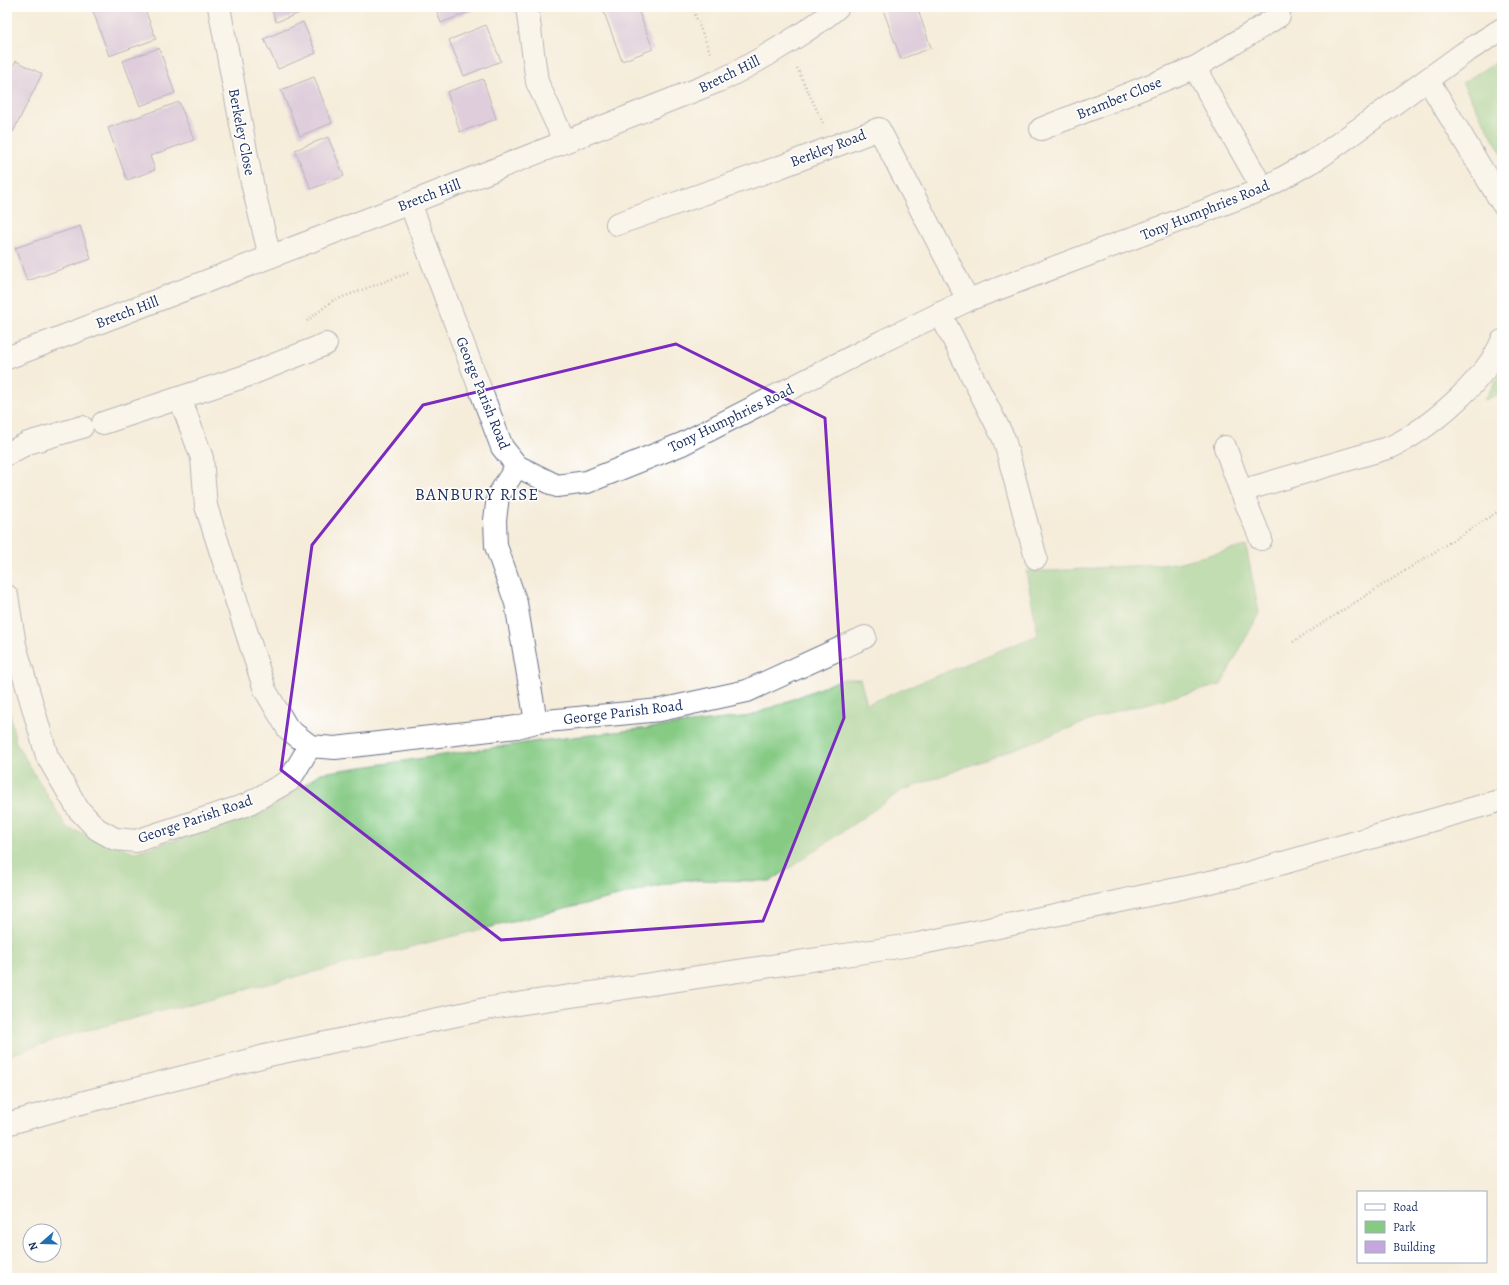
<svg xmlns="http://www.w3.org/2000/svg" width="1509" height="1285" font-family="Alegreya,serif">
<rect width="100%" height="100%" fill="#fff"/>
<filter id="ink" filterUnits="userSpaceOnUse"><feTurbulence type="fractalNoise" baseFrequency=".025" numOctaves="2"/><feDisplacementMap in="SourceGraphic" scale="8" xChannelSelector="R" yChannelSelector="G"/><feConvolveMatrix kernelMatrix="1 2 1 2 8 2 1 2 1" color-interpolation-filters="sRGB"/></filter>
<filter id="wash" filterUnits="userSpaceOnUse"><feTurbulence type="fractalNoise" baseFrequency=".012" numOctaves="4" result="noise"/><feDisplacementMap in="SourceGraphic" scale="16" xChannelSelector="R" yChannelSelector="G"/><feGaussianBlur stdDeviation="0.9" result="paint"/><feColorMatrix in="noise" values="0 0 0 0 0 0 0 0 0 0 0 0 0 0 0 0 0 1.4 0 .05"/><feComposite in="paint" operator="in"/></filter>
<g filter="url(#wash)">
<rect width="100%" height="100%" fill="#f5ecda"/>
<!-- green -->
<path fill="#86ca84" stroke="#507c71" d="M1502 58V154L1462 83Z
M1502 372V393L1484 400Z
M1246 546 1259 613 1221 685 1113 712 901 791 771 881 684 880 450 937 69 1035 7 1056V699L16 743 67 828 135 852 263 814 321 773 539 741 750 716 843 679H860L867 704 1038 635 1026 571H1049L1176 563Z"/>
<g id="blocks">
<!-- building -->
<path fill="#c3a7dd" d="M106 7H144L156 39 109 56 93 11Z
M271 7H316L276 22Z
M435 7H473L474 10 441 23Z
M602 7H637L653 49 622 61Z
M882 7H917L931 48 901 59Z
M303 22 316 53 278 69 264 39Z
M486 25 501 61 464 76 449 40Z
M159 48 175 93 140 106 123 61Z
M16 61 42 74 13 132 7 129V80Z
M314 77 332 123 300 136 281 90Z
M483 79 496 119 460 132 447 92Z
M179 102 194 140 150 156 155 170 127 180 108 128Z
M328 137 344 176 311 189 295 150Z
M80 226 91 259 27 281 15 248Z"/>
</g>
</g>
<g filter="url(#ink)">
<use href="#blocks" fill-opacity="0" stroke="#677189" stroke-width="1"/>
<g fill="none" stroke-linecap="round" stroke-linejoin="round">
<!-- minor casing -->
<g stroke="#677189" stroke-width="24">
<path id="minor" d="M219 7 252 183 270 257
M527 7 537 82 565 142
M1428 80 1502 203
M1041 129 1196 67
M1263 189 1219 112 1200 77 1196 67 1279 16
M617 224 780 167 879 129 968 300
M940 313 1004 439 1036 558
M7 358 410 203 721 80C748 67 773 52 798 36 812 27 826 18 838 7
M180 398 202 458 206 506 265 690 288 729 310 746 335 748 517 727 536 722 516 603 496 546 495 520 498 496 517 466 502 447 410 203
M103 423 246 376 326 344
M1225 447 1241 491 1391 447C1429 429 1486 380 1502 341
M7 454 28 443 82 427
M517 466 557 486 587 482 682 444 881 342 968 300 1263 189 1320 157 1464 53 1502 29
M1241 491 1261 539
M7 596 15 645 47 756 78 809 97 829 115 839 136 841 246 805 289 781 310 746
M536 722 660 710 747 691 865 637
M7 1124 81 1103 269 1055 490 1008 918 944 1238 876 1502 800"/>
</g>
<!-- path -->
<path stroke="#677189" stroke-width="2.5" stroke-dasharray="1 3" stroke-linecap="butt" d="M692 7 711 55
M797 68 823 123
M307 321 332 301 408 273
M1293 642 1502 509"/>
<!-- minor -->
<use href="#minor" stroke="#fff" stroke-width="22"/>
</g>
</g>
<!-- marked area -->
<path d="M0 0H1509V1285H0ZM676 344 825 418 844 718 763 921 501 940 281 770 312 545 423 405Z" fill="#f5ecda" fill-opacity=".55" fill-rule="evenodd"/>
<path fill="none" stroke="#7b2cbf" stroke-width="3" stroke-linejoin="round" d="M676 344 825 418 844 718 763 921 501 940 281 770 312 545 423 405Z"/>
<g text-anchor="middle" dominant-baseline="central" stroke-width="3" stroke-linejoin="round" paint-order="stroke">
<!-- street labels -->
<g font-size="15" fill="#1b2f5e" stroke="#fff">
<text transform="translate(729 74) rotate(-26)">Bretch Hill</text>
<text transform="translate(1119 98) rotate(-22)">Bramber Close</text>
<text transform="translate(242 132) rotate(79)">Berkeley Close</text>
<text transform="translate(828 148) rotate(-21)">Berkley Road</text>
<text transform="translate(429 195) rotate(-21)">Bretch Hill</text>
<text transform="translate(1205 210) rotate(-22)">Tony Humphries Road</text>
<text transform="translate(127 312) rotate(-21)">Bretch Hill</text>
<text transform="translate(483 393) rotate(68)">George Parish Road</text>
<text transform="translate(731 418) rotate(-26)">Tony Humphries Road</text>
<text transform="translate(623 712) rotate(-7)">George Parish Road</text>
<text transform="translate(195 819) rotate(-19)">George Parish Road</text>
</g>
<!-- quarter labels -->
<g font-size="17" letter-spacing="1" fill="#1b2f5e" stroke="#fff">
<text x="477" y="494">BANBURY RISE</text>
</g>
</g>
<!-- margin -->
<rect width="1509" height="1285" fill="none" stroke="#fff" stroke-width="24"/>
<!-- legend -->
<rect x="1357" y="1191" width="130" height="72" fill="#ffffff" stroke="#a4acbf"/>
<rect x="1365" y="1204" width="20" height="6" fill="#ffffff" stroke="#a4acbf"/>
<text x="1393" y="1211" font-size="12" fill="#1b2f5e">Road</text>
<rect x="1365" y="1221" width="20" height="12" fill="#86ca84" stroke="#a4acbf"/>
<text x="1393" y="1231" font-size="12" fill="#1b2f5e">Park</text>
<rect x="1365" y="1241" width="20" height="12" fill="#c3a7dd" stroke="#a4acbf"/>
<text x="1393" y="1251" font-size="12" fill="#1b2f5e">Building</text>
<!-- north arrow -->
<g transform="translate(42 1243) rotate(250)"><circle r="19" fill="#ffffff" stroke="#a4acbf"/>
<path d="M0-3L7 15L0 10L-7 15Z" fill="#1f6fb2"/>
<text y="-6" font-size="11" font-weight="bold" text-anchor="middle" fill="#1b2f5e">N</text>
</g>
</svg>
